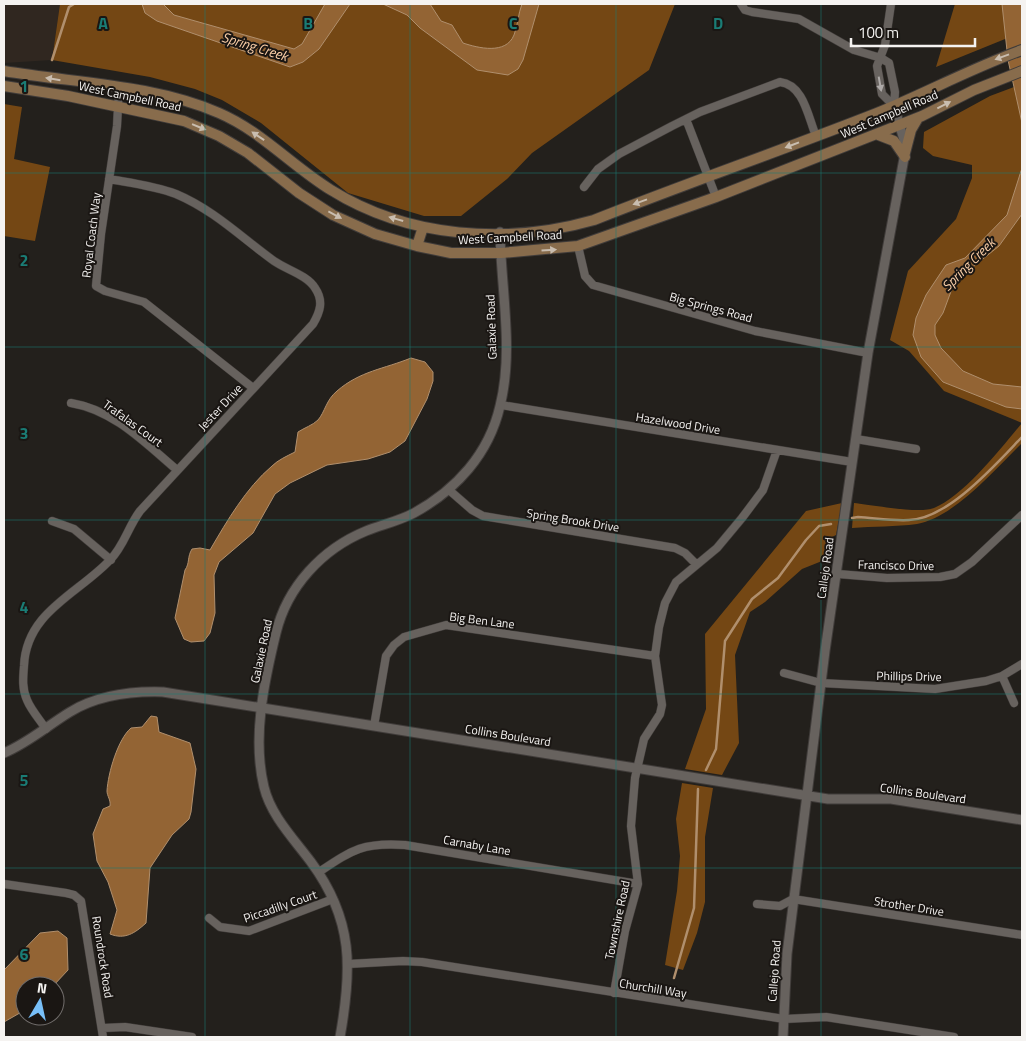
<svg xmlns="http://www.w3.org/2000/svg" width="1026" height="1041" font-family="'Titillium Web',sans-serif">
<rect width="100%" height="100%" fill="#23201c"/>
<!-- built -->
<path fill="#302720" d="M4 4H60L52 60 4 63Z"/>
<!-- forest -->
<path fill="#744714" d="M60 4H675L649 70 532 153 507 179 461 216H424L348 193 261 123 222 100 195 89 150 77 52 60Z
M955 4H1022V32L936 67Z
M1022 84V443C995 469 955 517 917 524 896 527 873 526 852 528L854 503C873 505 919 514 934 508 963 497 1002 447 1022 423L944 391 909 351 890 340 908 271 956 219 972 178V165L933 156 923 148 924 132 990 96Z
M4 104 22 107 14 159 50 167 35 241 4 236Z
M842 503 836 535 828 539 822 561 802 569 765 602 750 612 735 655 739 743 722 775 685 769 706 709 705 634 806 511Z
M682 783 713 788 705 837V902L697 933 683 970 665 965 677 891 680 856 676 819Z"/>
<!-- water -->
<path fill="#936434" stroke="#b08f6d" d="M142 4H163L174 15 294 49 302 44 325 4H350L319 49 303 62 290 67 157 21 145 13Z
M383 4H430L441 21 452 25 463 43C478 48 506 55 514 35 518 25 518 14 522 4H539L523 60 518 69 508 75 477 70 420 28 407 15Z
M1002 4H1022V123L1008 60Z
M1022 168V214L999 246 964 274 953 286 943 313 935 325V335L941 348 963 371 993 384 1022 387V409L1006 407 943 382 921 357 913 335 916 318 926 295 946 265 965 258 1007 215Z
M411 358 425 362 433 372V381L427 399 405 441 390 452 368 459 327 465 290 483 275 494 253 533 219 562 214 575 215 613 210 633 204 641 191 642 184 639 175 618 185 570C190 563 187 557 192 549L200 548 210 550C227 521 246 488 272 466 278 460 287 456 295 452L298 432C304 428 313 425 318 420 325 412 326 400 337 391 360 371 384 369 411 358Z
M151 716 157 717 159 732 190 743 196 769 191 812 189 819 172 835 150 868 146 923C135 933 125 940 110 934L117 910 108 882 97 861 93 834 103 809 110 806C111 800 107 796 107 791 108 773 118 739 131 728L142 727Z
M58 931 67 938 68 970 53 986H25V1010L4 1022V970L40 933Z"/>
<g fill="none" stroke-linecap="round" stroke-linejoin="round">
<!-- stream -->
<path stroke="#b08f6d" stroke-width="2.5" d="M52 60 69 7 74 4
M852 518 858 517C875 518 892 521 909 520 948 519 996 464 1022 437
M706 770 716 749 725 641 752 599 778 578 806 540 819 526 831 524
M674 978 694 908 698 789"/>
<!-- minor casing -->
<g stroke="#403c3a" stroke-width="9">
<path id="minor" d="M741 4 745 10 752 12 799 19 854 50 881 58 889 63 895 92 894 106
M891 4 885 45 877 66 882 94 894 106
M119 88 117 126 101 234 96 286 105 291 144 302 253 388
M686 119 716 197
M584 187 598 169 619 154 672 126 700 112 780 82C804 85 808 117 816 136
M578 246 585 276 593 285 755 331 868 353
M71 403C114 410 145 443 177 470
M501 405 852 462
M856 439 916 449
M449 490 472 510 483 516 675 548 685 553 696 564
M52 521 74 529 111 560
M838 574 887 578 940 577 955 574 972 562 1022 515
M784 673 821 683 935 689 986 681 1002 676 1022 664
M1002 676 1014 703
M374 726 386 656 394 645 404 637 446 625 655 656
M46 729C40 720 31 710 27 700 22 689 23 678 24 666 26 612 78 594 110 560 124 546 128 527 140 511L313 324C320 312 324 301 315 288 307 275 287 270 274 261 242 238 214 210 176 194 155 186 131 183 109 179
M319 872C352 850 363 842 405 845L638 884
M4 884 66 893 74 895 81 901 103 1037
M757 904 780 906 793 899 1022 935
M209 918 220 927 249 931 333 899
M348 964 403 961 422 962 784 1019 826 1017 954 1037
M614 993 625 931 638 884 631 826 635 778 644 739 660 714 662 705 655 656 659 627 665 603 676 582 717 548 742 518 763 490 777 450
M103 1028 125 1027 192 1037"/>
</g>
<!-- tertiary casing -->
<g stroke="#403c3a" stroke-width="11">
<path id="tertiary" d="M4 753C28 743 47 726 70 712 98 695 130 691 163 692L828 799H891L1022 820
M340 1037C352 970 354 920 311 862 294 839 271 816 264 787 252 738 264 682 276 633 287 587 322 549 366 531 381 525 399 521 414 513 456 490 489 454 500 406 514 351 501 289 500 232
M783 1037 787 954 825 651 868 353 905 153 904 140 894 106"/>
</g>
<!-- secondary casing -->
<g stroke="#403c3a" stroke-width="12">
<path id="secondary" d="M4 71C74 83 152 84 219 113 261 131 292 166 331 190 408 238 507 245 594 220 687 183 783 150 877 113 926 93 972 68 1022 50
M4 86 68 96 184 121 219 136 248 153 299 193 333 215 375 234 417 246 451 253H501L578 246 716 197 922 116 974 90 1022 71
M876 134 894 141 905 157
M905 153 911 130 918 118
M417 246 423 227"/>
</g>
<!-- minor -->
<use href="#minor" stroke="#67625e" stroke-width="8"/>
<!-- tertiary -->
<use href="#tertiary" stroke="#67625e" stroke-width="9"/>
<!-- secondary -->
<use href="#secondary" stroke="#886c4c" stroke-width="10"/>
</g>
<!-- one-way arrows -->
<defs><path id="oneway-solid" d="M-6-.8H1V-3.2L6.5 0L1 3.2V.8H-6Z" transform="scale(1.25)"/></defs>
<g fill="#c9bdaf">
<use href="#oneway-solid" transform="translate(1002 57) rotate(160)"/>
<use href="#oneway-solid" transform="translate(53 79) rotate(-171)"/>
<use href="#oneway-solid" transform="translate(944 105) rotate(-27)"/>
<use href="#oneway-solid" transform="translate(199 127) rotate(22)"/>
<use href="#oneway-solid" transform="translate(258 136) rotate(-146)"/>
<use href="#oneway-solid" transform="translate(792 145) rotate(159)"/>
<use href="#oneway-solid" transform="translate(640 202) rotate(160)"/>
<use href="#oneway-solid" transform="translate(335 215) rotate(28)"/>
<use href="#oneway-solid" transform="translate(396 219) rotate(-164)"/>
<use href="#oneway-solid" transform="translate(549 250) rotate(-4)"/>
</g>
<use fill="#aeaaa8" href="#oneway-solid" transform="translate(880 84) rotate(80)"/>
<!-- grid -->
<path fill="none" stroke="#1a7c75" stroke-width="1" stroke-opacity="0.55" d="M205 4V1037M410 4V1037M616 4V1037M821 4V1037M4 173H1022M4 347H1022M4 520H1022M4 694H1022M4 868H1022"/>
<g text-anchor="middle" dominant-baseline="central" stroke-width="4" stroke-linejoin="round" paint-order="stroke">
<!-- street labels -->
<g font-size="12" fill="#f5f3f1" stroke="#1a1613">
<text transform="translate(130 96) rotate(12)">West Campbell Road</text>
<text transform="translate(889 114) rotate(-23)">West Campbell Road</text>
<text transform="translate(91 235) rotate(-83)">Royal Coach Way</text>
<text transform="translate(510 237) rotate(-3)">West Campbell Road</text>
<text transform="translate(711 307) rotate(15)">Big Springs Road</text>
<text transform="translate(491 327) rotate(-92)">Galaxie Road</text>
<text transform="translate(220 407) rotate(-47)">Jester Drive</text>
<text transform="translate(133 423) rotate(36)">Trafalas Court</text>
<text transform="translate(678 423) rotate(9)">Hazelwood Drive</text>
<text transform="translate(573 520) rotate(9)">Spring Brook Drive</text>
<text transform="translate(896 565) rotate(1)">Francisco Drive</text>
<text transform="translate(825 568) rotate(-82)">Callejo Road</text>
<text transform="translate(482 620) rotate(7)">Big Ben Lane</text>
<text transform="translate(261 651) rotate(-78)">Galaxie Road</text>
<text transform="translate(909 676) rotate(1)">Phillips Drive</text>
<text transform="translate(508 735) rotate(9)">Collins Boulevard</text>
<text transform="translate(923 793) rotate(8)">Collins Boulevard</text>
<text transform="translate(477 845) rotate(10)">Carnaby Lane</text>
<text transform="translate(280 906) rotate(-19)">Piccadilly Court</text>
<text transform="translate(909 906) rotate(9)">Strother Drive</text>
<text transform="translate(617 920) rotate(-78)">Townshire Road</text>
<text transform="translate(103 957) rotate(81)">Roundrock Road</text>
<text transform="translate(774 971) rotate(-86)">Callejo Road</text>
<text transform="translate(653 988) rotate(9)">Churchill Way</text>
</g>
<!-- water labels -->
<g font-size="14" font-style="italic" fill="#fbcfa8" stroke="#1a1613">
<text transform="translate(255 46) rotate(17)">Spring Creek</text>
<text transform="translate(968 264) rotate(-45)">Spring Creek</text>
</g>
</g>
<g font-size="16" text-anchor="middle" font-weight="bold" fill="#1a7c75" stroke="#1a1613" stroke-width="4" stroke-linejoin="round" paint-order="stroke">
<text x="103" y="29">A</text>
<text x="308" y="29">B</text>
<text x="513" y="29">C</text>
<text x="718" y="29">D</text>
<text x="24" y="92">1</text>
<text x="24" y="266">2</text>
<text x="24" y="439">3</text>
<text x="24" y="613">4</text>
<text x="24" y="786">5</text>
<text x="24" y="960">6</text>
</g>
<!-- border -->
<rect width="1026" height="1041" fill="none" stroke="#f5f3f1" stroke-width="10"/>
<!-- north arrow -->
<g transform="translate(40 1001) rotate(9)"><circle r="24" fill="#1a1613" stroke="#726e6c"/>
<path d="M0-4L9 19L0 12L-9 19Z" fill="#78bff8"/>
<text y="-8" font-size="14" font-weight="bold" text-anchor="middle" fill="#f5f3f1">N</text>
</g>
<!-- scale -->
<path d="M851 38v8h124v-8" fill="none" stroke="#f5f3f1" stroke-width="2.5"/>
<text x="858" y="38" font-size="15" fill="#f5f3f1" stroke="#1a1613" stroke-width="4" paint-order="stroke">100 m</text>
</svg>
